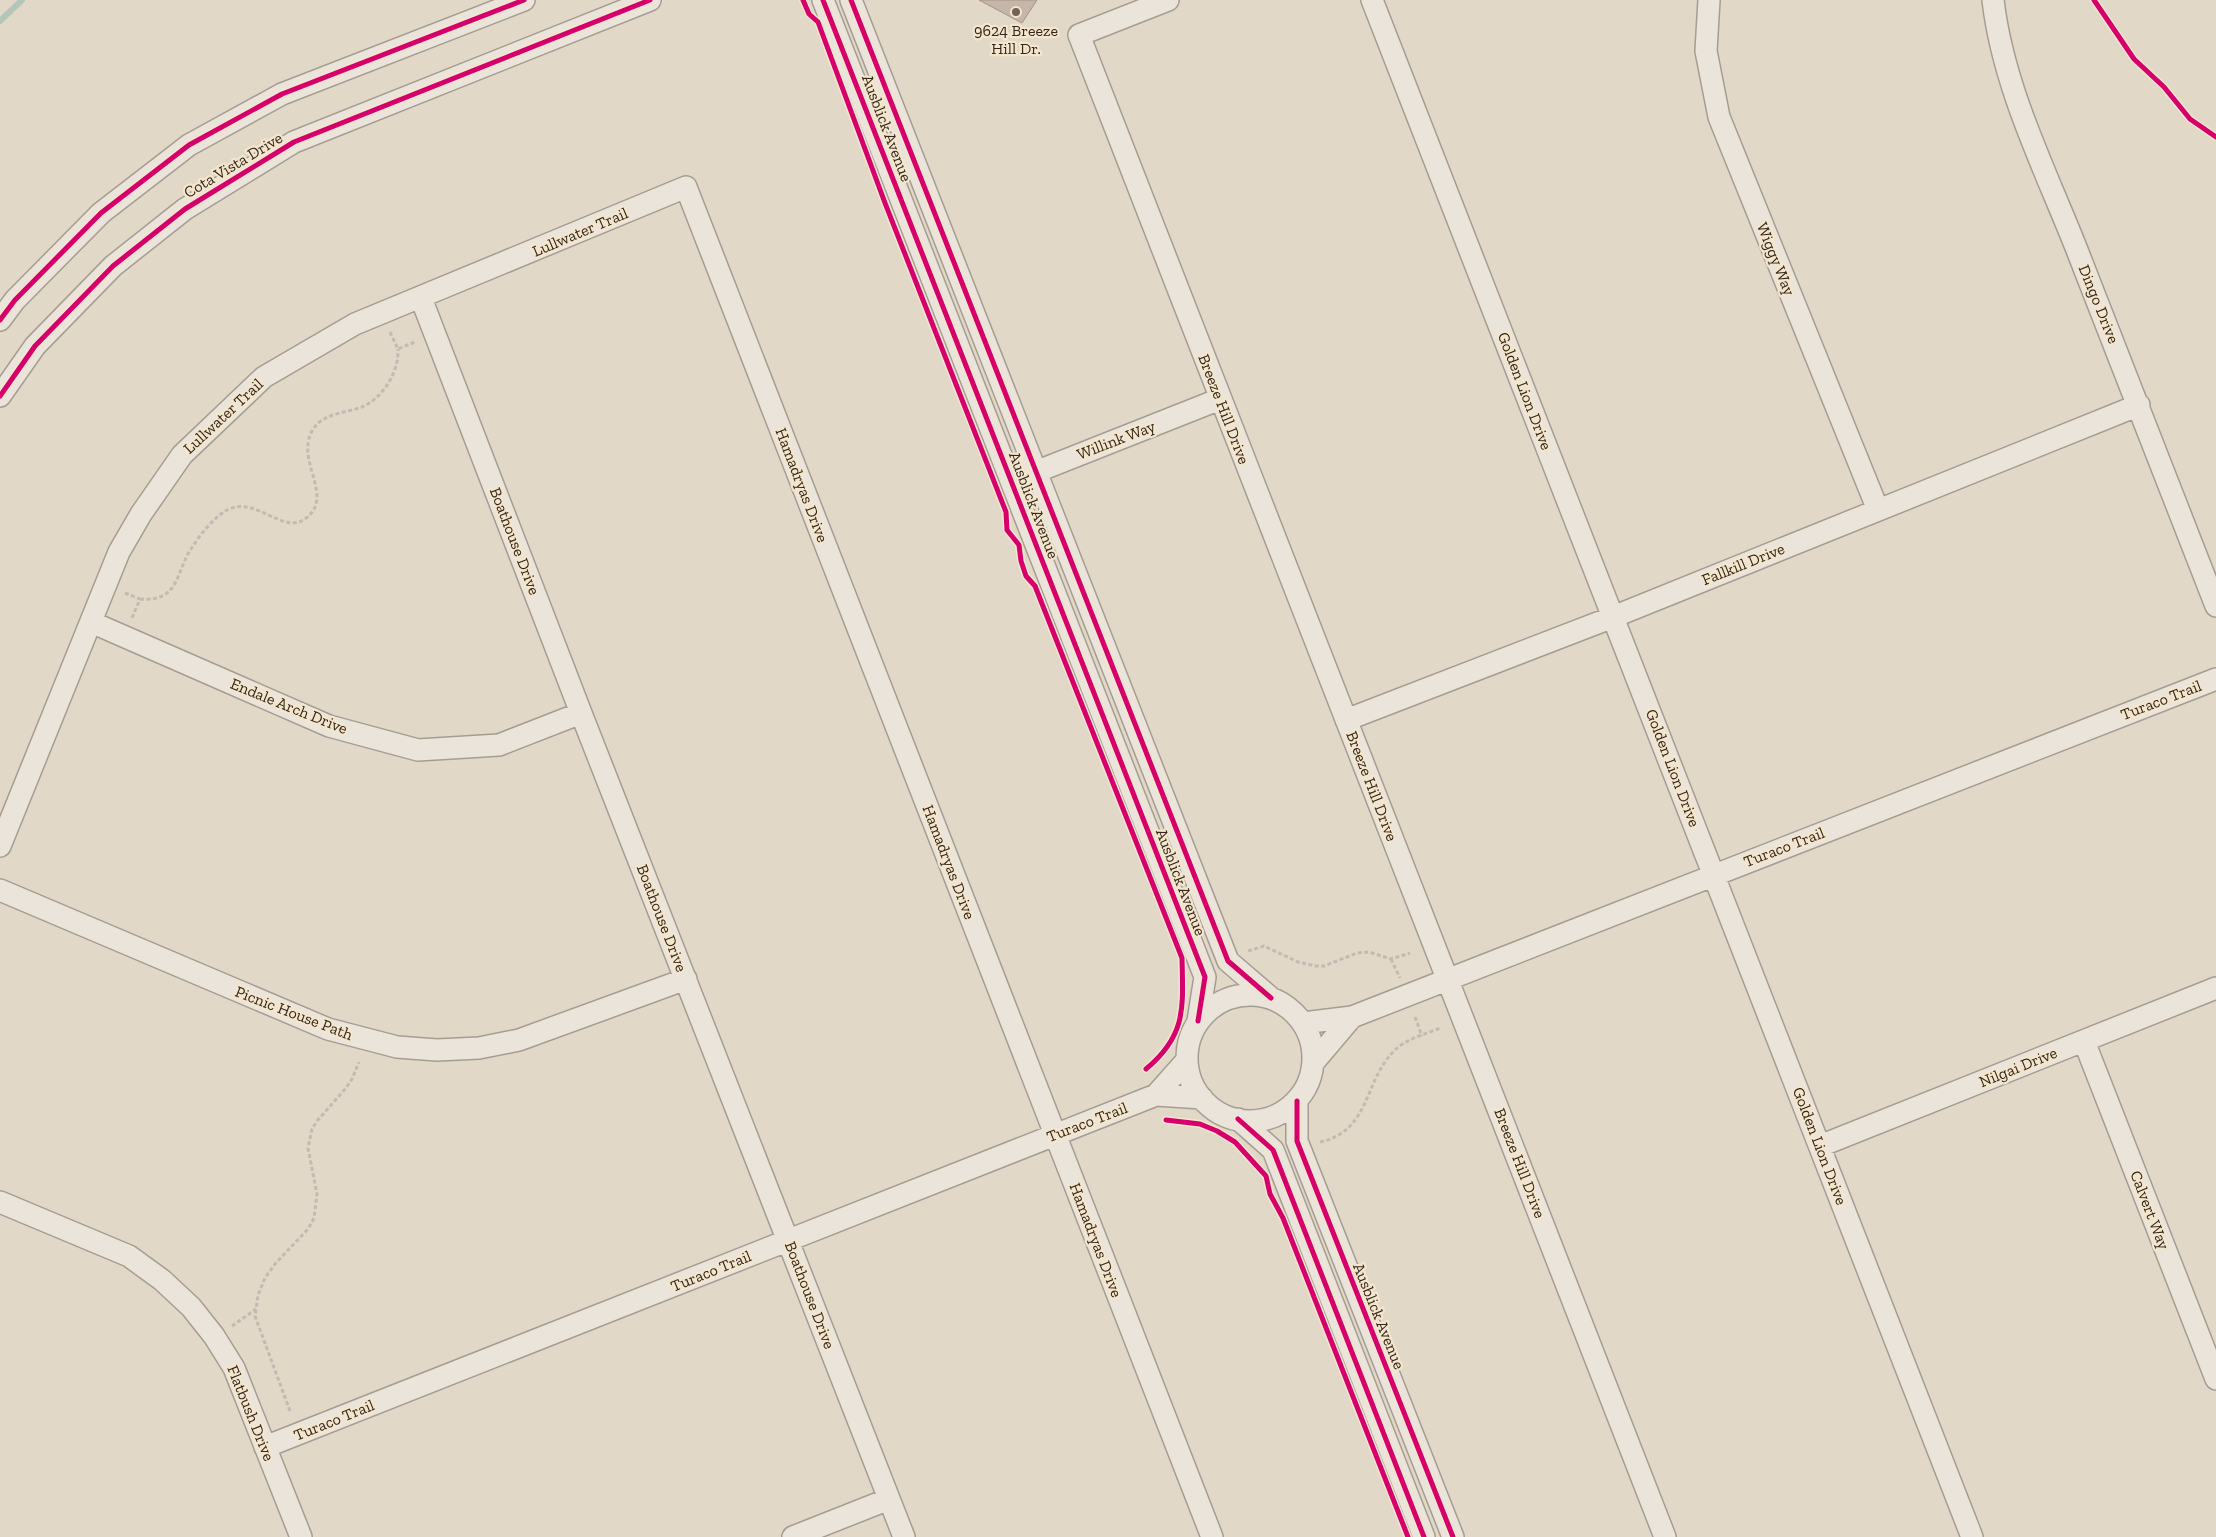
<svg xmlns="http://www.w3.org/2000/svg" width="2216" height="1537" font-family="'Zilla Slab',serif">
<rect width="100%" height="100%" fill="#e2d8c8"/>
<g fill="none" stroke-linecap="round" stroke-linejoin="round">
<!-- stream -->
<path stroke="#b4c6b9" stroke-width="6" d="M0 21 22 0"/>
</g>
<!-- building -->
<path fill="#c5b6a9" stroke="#a19388" d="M979 0H1037L1022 23Z"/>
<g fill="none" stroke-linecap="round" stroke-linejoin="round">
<!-- minor casing -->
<g stroke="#a69d92" stroke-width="24">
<path id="minor" d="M823 0 1205 977 1198 1021
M851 0 1228 961 1271 998
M1168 0 1079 35 1665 1537
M1372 0 1972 1537
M1709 0 1706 51 1719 117 1878 510
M1993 0C2003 87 2045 169 2077 250 2124 368 2170 487 2216 606
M421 298 581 713 904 1537
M0 320 15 300 101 213 189 145 282 94 524 0
M0 396 35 346 113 266 185 209 294 142 650 0
M1023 477 1220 399
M91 622 329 726 418 750 499 745 581 713
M1346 720 1613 617 2139 405
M0 846 119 552 141 514 182 455 264 377 355 324 686 187 1212 1537
M0 890 328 1029 397 1047 437 1050 479 1048 519 1040 686 979
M1187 1058a63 63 0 1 1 126 0a63 63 0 1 1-126 0Z
M1352 1017 2216 679
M1303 1023 1352 1017 1313 1063
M2084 1041 2216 1379
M1187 1060 1156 1095 1202 1098
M1297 1101V1141L1453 1537
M1238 1119 1273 1150 1275 1155 1424 1537
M1820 1146 2216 988
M0 1202 129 1256 162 1280 191 1307 214 1336 234 1368 301 1537
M265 1447 1156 1095
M793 1537 889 1499"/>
</g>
<!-- path -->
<path stroke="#c2bbb2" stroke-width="3" stroke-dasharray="4 2.5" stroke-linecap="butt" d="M390 332 398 349 415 342
M125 593 140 599 132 618
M140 599C180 602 175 573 191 549 199 536 213 518 227 510 256 495 282 535 305 519 337 496 292 459 314 428 324 413 346 413 362 407 383 398 399 372 398 349
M1248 951 1264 946 1298 962 1316 966H1324L1357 953 1369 952 1391 959 1410 953
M1391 959 1400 978
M1415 1017 1422 1036
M1320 1142C1371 1131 1363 1081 1395 1050 1406 1039 1426 1034 1440 1028
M232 1326 256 1309
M290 1411 255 1316 258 1295 265 1278 275 1264 308 1229 314 1218 317 1194 308 1148 312 1129 317 1121 346 1088 352 1079 359 1062"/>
<!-- minor -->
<use href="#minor" stroke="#eae4da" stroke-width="21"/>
<!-- cycleway casing -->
<g stroke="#f4e6cd" stroke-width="8">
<path id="cycleway" d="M803 0 809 14 818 22 885 203 1006 512 1007 530 1019 545 1021 561 1026 576 1035 586 1182 958C1183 1007 1187 1035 1146 1069
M823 0 1205 977 1198 1021
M851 0 1228 961 1271 998
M2094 0 2134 59 2164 87 2190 119 2216 137
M0 320 15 300 101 213 189 145 282 94 524 0
M0 396 35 346 113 266 185 209 294 142 650 0
M1297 1101V1141L1453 1537
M1238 1119 1273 1150 1275 1155 1424 1537
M1166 1120 1200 1124 1217 1131 1235 1142 1266 1176 1270 1194 1283 1218 1408 1537"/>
</g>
<!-- cycleway -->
<use href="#cycleway" stroke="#d6006c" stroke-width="5"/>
</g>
<!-- markers -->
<circle fill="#706458" stroke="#f4e6cd" stroke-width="2" cx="1016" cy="12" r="5"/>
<g text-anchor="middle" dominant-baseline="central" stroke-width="4.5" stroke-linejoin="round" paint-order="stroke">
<!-- poi labels -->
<g font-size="16" fill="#33251b" stroke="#f4e6cd">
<text x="1016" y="30">9624 Breeze<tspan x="1016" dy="18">Hill Dr.</tspan></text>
</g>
<!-- street labels -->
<g font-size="16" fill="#33251b" stroke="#f4e6cd">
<text transform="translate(887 128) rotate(69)">Ausblick Avenue</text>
<text transform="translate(233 165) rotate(-31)">Cota Vista Drive</text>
<text transform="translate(580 232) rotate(-23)">Lullwater Trail</text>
<text transform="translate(1776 259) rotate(68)">Wiggy Way</text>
<text transform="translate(2099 304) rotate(68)">Dingo Drive</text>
<text transform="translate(1525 391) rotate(69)">Golden Lion Drive</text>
<text transform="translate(1224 409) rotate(69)">Breeze Hill Drive</text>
<text transform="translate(223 416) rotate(-43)">Lullwater Trail</text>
<text transform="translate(1116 440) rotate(-21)">Willink Way</text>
<text transform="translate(802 485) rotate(69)">Hamadryas Drive</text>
<text transform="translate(1034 505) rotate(69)">Ausblick Avenue</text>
<text transform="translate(515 541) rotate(69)">Boathouse Drive</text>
<text transform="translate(1743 564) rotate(-22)">Fallkill Drive</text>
<text transform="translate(2161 700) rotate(-21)">Turaco Trail</text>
<text transform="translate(289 706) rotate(22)">Endale Arch Drive</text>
<text transform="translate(1673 768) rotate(69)">Golden Lion Drive</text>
<text transform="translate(1372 786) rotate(69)">Breeze Hill Drive</text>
<text transform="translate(1784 847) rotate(-21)">Turaco Trail</text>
<text transform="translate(949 862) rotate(69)">Hamadryas Drive</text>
<text transform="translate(1181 882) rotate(69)">Ausblick Avenue</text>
<text transform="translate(662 918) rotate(69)">Boathouse Drive</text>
<text transform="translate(294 1013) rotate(21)">Picnic House Path</text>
<text transform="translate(2018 1067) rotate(-22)">Nilgai Drive</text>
<text transform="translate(1087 1122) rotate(-21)">Turaco Trail</text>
<text transform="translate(1820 1146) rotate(69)">Golden Lion Drive</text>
<text transform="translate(1520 1163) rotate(69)">Breeze Hill Drive</text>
<text transform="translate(2150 1210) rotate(69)">Calvert Way</text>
<text transform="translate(1096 1240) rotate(69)">Hamadryas Drive</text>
<text transform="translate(711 1271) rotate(-22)">Turaco Trail</text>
<text transform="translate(810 1295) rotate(69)">Boathouse Drive</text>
<text transform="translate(1379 1316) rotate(68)">Ausblick Avenue</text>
<text transform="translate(251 1413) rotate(68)">Flatbush Drive</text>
<text transform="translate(334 1420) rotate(-22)">Turaco Trail</text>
</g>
</g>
</svg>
